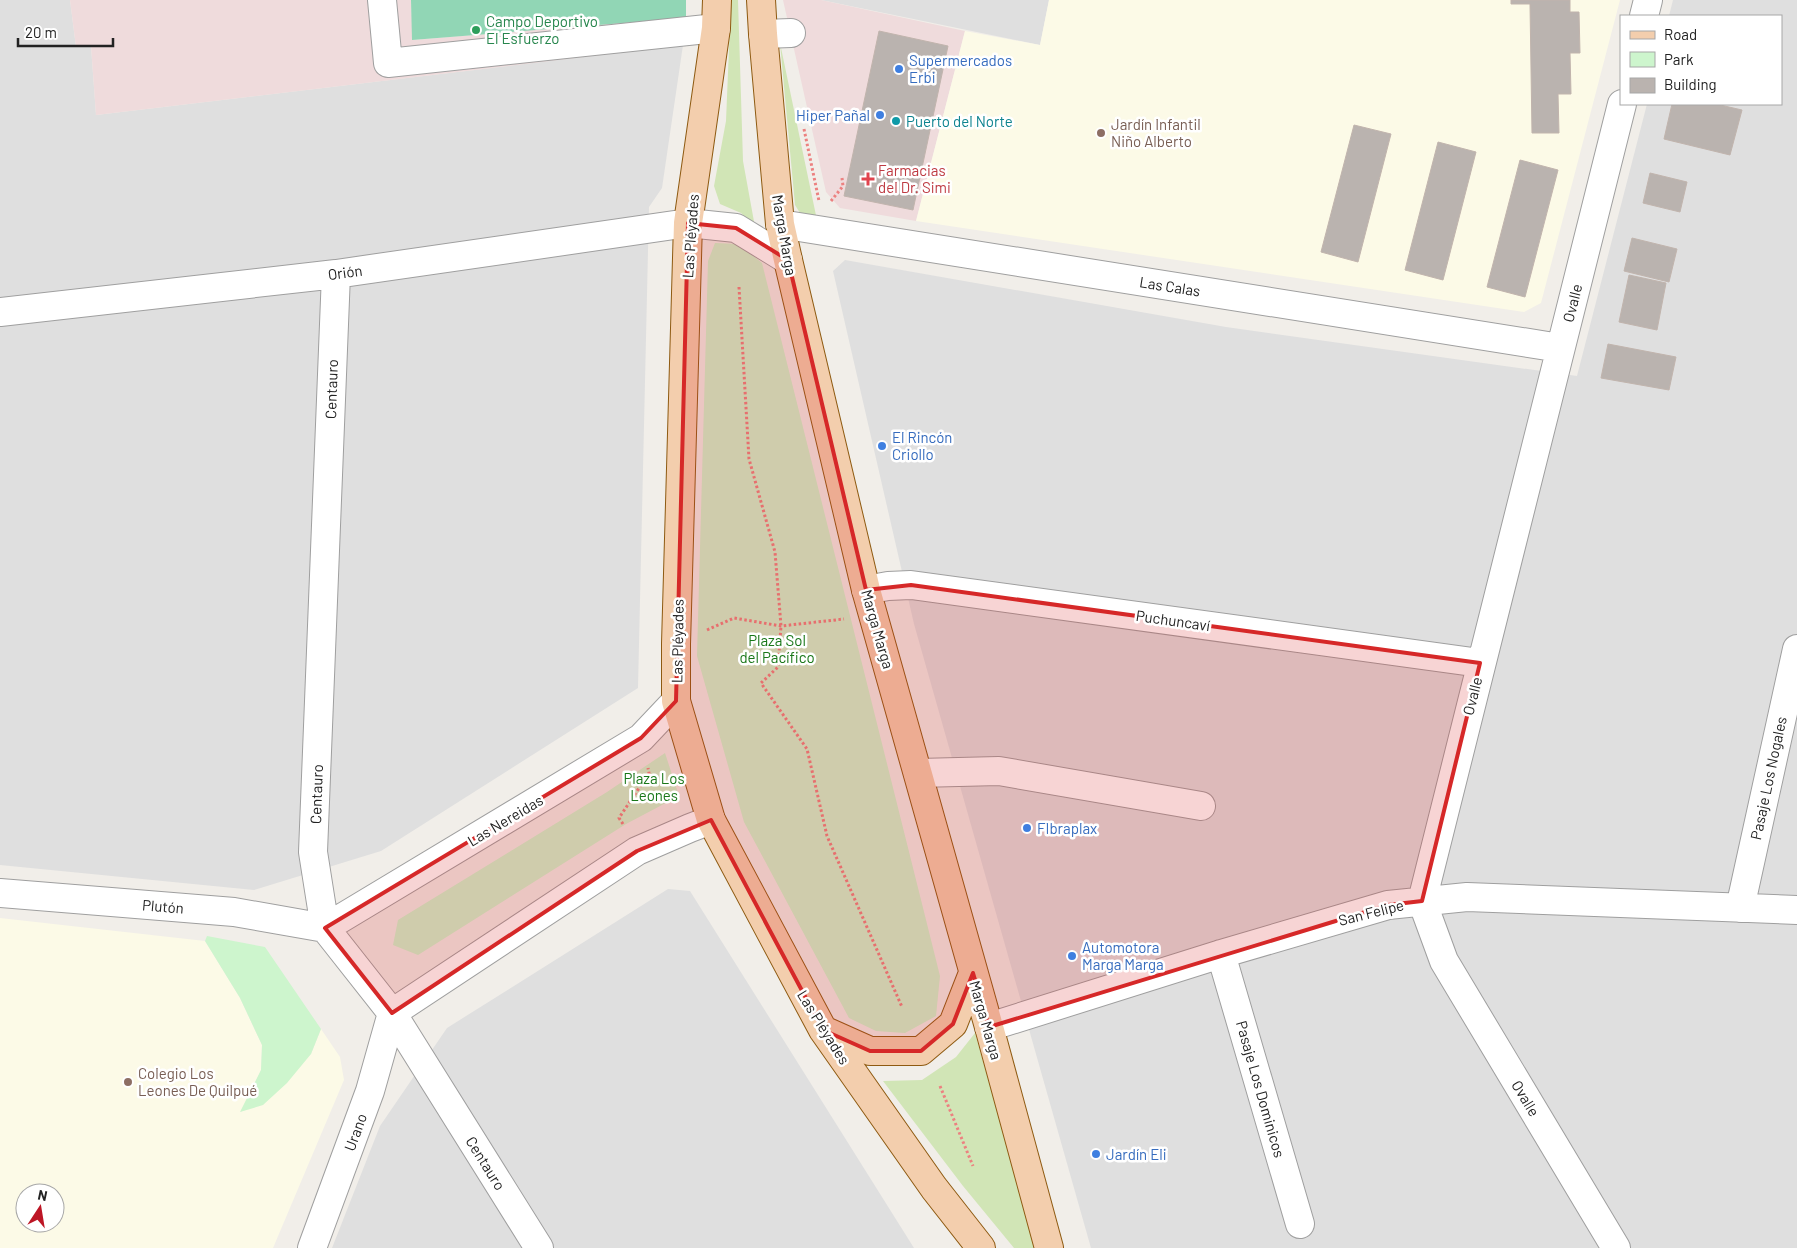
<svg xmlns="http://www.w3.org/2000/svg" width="1797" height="1248" font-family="Barlow,sans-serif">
<rect width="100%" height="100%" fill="#f1eee9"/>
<!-- residential -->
<path fill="#dfdfdf" d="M0 0H70L76 47 91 46 96 115 683 45 662 188 649 207 638 688 381 851 254 890 0 865Z
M821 0H1049L1040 45Z
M1673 0H1797V1248H1091L914 624 833 271 845 260 1226 327 1577 376 1647 104H1781V16H1669Z
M668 889 690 891 914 1248H332L380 1126 447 1028Z"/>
<!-- commercial -->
<path fill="#efdbdc" d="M70 0H411L413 40 668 19V47L96 115 91 46 76 47Z
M783 0H821L965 31 916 221 840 208 826 192Z"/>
<!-- education -->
<path fill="#fcfae7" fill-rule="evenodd" d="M1049 0H1620L1541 303 1524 312 916 221 965 31 1040 45Z
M0 918 205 941 240 998 262 1045 261 1070 241 1112 311 1054 321 1029 340 1057 344 1080 273 1248H0ZM25 1193H55V1223H25Z"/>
<!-- grass -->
<path fill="#d1e5b6" d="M731 0H738L743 161 755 227 741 213 720 204 714 186 726 121Z
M780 43 818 225 805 221 795 205Z
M975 1033 1036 1248H1014L963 1186 883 1081 922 1080 956 1057Z"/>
<!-- park -->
<path fill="#cdf5cd" d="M715 243 739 244 762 263 940 976 936 1016 905 1033 876 1031 849 1018 744 822 697 656 708 261Z
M665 753 679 796 626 824 418 955 393 945 398 920 607 792Z
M207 936 265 947 321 1029 311 1054 287 1083 263 1105 240 1112 261 1070 262 1045 240 998 205 941Z"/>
<!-- pitch -->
<path fill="#91d6b5" d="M411 0H686V18L412 40Z"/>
<!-- building -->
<path fill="#bab3af" stroke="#c1b4ad" d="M1511 0H1570V12H1579L1580 53H1570L1571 94H1558L1559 133H1532L1530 4H1511Z
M879 31 948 46 913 210 844 196Z
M1672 104H1716L1742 110 1730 155 1664 139Z
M1354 125 1391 134 1358 262 1321 252Z
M1438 142 1476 152 1443 280 1405 270Z
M1520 160 1558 170 1525 297 1487 287Z
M1650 173 1687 182 1680 212 1643 203Z
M1632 238 1677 249 1669 282 1624 271Z
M1629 275 1666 283 1657 330 1619 322Z
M1608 344 1676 357 1669 390 1601 378Z"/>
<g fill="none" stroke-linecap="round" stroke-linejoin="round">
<!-- minor casing -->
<g stroke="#9f9f9f" stroke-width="30">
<path id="minor" d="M382 0 388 63 716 28
M1644 16 1648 0
M763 34 791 33
M780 224 1560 348
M336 274 313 852 325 928 392 1013 539 1248
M0 312 336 274 688 223 736 228 788 260
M866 590 888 586 911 585 1480 663
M918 773 999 771 1201 806
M0 893 234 912 325 928
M1740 908 1797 649
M325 928 641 738 676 701
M1221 954 1300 1224
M392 1013 637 851 690 828 711 820
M989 1027 1221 954 1388 905 1467 897 1797 910
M312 1248 370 1091 392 1013
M1616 1248 1444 961 1422 901 1622 104"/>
</g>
<!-- major casing -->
<g stroke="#8e5a11" stroke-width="30">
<path id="major" d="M717 0 716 28 688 223 676 644V701L711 820 823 1030 934 1188 981 1248
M761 0 763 34 780 224 788 260 866 590 989 1027 1049 1248
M823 1030 870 1051H921L953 1024 973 973"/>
</g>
<!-- path -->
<path stroke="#ec8180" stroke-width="3" stroke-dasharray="2.5 2.5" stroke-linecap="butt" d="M804 129 819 201
M831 201 843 186 842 178
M739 287 749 459 775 552 781 626 778 667 761 683 807 749 827 836 902 1007
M707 630 734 618 781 626 844 619
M623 824 619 818 649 773 648 768
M940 1086 973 1166"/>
<!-- minor -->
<use href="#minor" stroke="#fff" stroke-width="28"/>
<!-- major -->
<use href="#major" stroke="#f3cead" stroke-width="28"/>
</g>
<!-- marked area -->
<path fill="#d62828" fill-opacity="0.2" stroke="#d62828" stroke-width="4" stroke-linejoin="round" d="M688 223 736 228 788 260 866 590 911 585 1480 663 1422 901 1388 905 989 1027 973 973 953 1024 921 1051H870L823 1030 711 820 637 851 392 1013 325 928 641 738 676 701Z"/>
<!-- markers -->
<circle fill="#2e9e5b" stroke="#fff" stroke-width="2" cx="476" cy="30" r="5"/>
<g fill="#3f7fe0" stroke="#fff" stroke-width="2">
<circle cx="899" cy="69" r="5"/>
<circle cx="880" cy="115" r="5"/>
<circle cx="882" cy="446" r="5"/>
<circle cx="1027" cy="828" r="5"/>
<circle cx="1072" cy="956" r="5"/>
<circle cx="1096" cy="1154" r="5"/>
</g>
<circle fill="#0f9aa8" stroke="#fff" stroke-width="2" cx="896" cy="121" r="5"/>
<g fill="#8d6e63" stroke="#fff" stroke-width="2">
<circle cx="1101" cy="133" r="5"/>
<circle cx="128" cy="1082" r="5"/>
</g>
<path fill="#e0444e" stroke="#fff" stroke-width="2" d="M865.5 171.5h5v5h5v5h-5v5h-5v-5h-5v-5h5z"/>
<g text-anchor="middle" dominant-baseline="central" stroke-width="5" stroke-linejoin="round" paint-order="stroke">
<!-- leisure labels -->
<g font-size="15" fill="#27864d" stroke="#fff" text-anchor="start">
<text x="486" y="21">Campo Deportivo<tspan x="486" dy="17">El Esfuerzo</tspan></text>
</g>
<!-- shop labels -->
<g font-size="15" fill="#366cbe" stroke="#fff" text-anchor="start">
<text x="909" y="60">Supermercados<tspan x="909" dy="17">Erbi</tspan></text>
<text x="870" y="115" text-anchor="end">Hiper Pañal</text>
<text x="892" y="437">El Rincón<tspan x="892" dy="17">Criollo</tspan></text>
<text x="1037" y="828">FIbraplax</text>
<text x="1082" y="947">Automotora<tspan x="1082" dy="17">Marga Marga</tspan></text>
<text x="1106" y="1154">Jardín Eli</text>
</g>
<!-- culture labels -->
<g font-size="15" fill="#0d838f" stroke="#fff" text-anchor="start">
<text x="906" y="121">Puerto del Norte</text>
</g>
<!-- education labels -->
<g font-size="15" fill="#785e54" stroke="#fff" text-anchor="start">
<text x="1111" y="124">Jardín Infantil<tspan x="1111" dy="17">Niño Alberto</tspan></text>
<text x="138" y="1073">Colegio Los<tspan x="138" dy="17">Leones De Quilpué</tspan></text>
</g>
<!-- health labels -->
<g font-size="15" fill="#be3a42" stroke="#fff" text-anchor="start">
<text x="878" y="170">Farmacias<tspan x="878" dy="17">del Dr. Simi</tspan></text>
</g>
<!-- street labels -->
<g font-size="15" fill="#222" stroke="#fff">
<text transform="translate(785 235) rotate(80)">Marga Marga</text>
<text transform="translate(690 236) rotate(-86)">Las Pléyades</text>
<text transform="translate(345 272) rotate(-8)">Orión</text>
<text transform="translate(1170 286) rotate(9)">Las Calas</text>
<text transform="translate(1572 303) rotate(-76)">Ovalle</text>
<text transform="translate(331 389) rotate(-88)">Centauro</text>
<text transform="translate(1173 620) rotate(8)">Puchuncaví</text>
<text transform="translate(878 629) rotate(74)">Marga Marga</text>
<text transform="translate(677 641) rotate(-89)">Las Pléyades</text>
<text transform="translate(1472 696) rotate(-76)">Ovalle</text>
<text transform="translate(1768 778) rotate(-78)">Pasaje Los Nogales</text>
<text transform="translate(316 794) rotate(-88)">Centauro</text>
<text transform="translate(505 820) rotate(-31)">Las Nereidas</text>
<text transform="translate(163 906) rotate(5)">Plutón</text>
<text transform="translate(1371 912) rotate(-14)">San Felipe</text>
<text transform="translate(986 1020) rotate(74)">Marga Marga</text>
<text transform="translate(824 1027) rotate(58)">Las Pléyades</text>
<text transform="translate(1261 1089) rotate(74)">Pasaje Los Dominicos</text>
<text transform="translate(1526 1098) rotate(59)">Ovalle</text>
<text transform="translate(355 1132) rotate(-70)">Urano</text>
<text transform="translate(486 1163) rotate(58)">Centauro</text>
</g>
<!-- park labels -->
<g font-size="15" fill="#197719" stroke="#fff">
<text x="777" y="640">Plaza Sol<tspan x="777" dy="17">del Pacífico</tspan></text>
<text x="654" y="778">Plaza Los<tspan x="654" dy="17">Leones</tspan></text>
</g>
</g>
<!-- legend -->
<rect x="1620" y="15" width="162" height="90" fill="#ffffff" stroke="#a7a7a7"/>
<rect x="1630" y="31" width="25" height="8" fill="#f3cead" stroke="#a7a7a7"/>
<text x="1664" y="40" font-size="15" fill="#222222">Road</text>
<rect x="1630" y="52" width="25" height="15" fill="#cdf5cd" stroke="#a7a7a7"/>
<text x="1664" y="65" font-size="15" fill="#222222">Park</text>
<rect x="1630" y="78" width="25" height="15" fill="#bab3af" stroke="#a7a7a7"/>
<text x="1664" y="90" font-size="15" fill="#222222">Building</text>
<!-- north arrow -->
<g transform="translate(40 1208) rotate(12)"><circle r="24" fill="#ffffff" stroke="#a7a7a7"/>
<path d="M0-4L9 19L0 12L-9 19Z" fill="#bd1625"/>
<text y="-8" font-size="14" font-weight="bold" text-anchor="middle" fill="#222222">N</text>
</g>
<!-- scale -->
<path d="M18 38v8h95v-8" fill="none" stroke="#222222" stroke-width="2.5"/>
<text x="25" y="38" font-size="15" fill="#222222" stroke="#ffffff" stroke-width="4" paint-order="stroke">20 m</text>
</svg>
